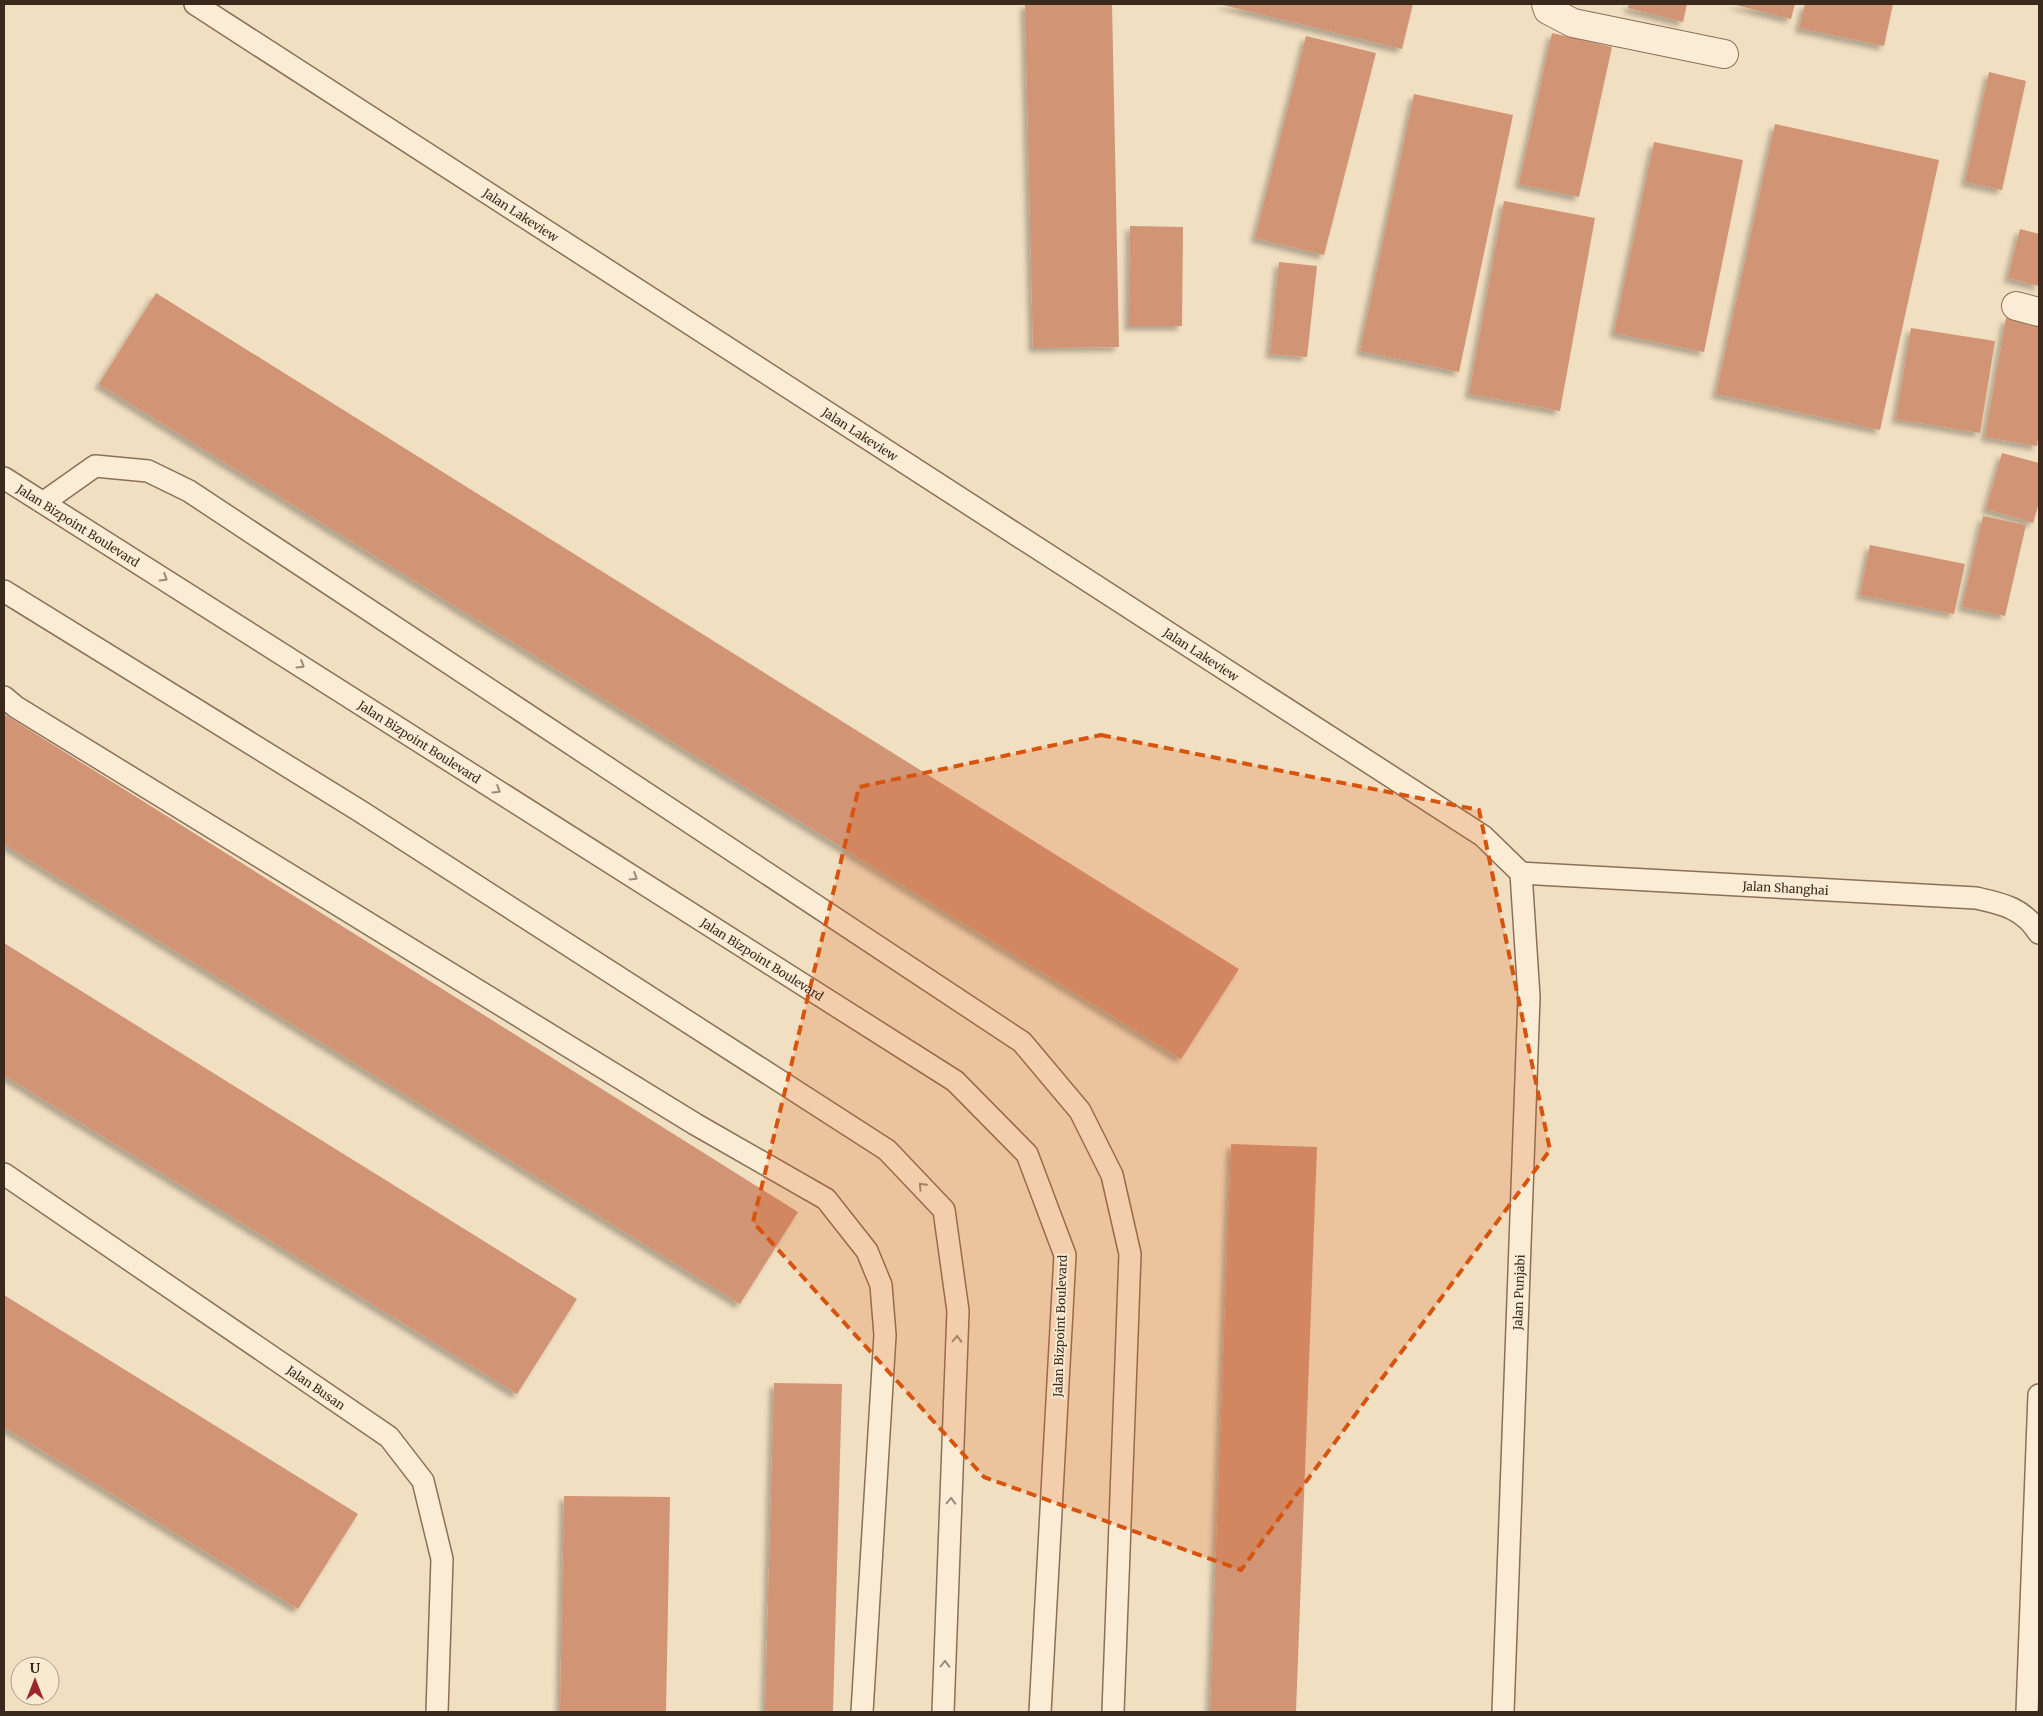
<svg xmlns="http://www.w3.org/2000/svg" width="2043" height="1716" font-family="Merriweather,serif">
<defs>
<filter id="shadow"><feDropShadow dx="-4.5" dy="4.5" stdDeviation="2.5" flood-color="#0004"/></filter>
</defs>
<rect width="100%" height="100%" fill="#f1dfc1"/>
<!-- building -->
<path fill="#d19475" filter="url(#shadow)" d="M1025 4H1112L1119 347 1033 348Z
M1219 4H1413L1402 49Z
M1629 4H1687L1683 22 1628 8Z
M1732 4H1795L1791 19Z
M1805 4H1893L1884 46 1799 28Z
M1552 33 1612 47 1579 197 1519 184Z
M1306 36 1376 53 1324 255 1255 238Z
M1989 72 2026 81 2002 190 1965 182Z
M1414 94 1513 115 1459 372 1360 351Z
M1775 124 1939 160 1880 430 1716 394Z
M1654 142 1743 160 1704 352 1614 333Z
M1504 201 1595 218 1560 411 1469 394Z
M1130 226 1183 227 1182 326H1129Z
M2020 229 2039 234V286L2008 278Z
M1279 262 1317 266 1307 357 1270 354Z
M156 293 1239 969 1181 1059 99 384Z
M2006 318 2039 323V432L2037 446 1985 437Z
M1911 328 1995 341 1980 433 1896 419Z
M2002 453 2039 463V503L2033 523 1986 509Z
M1983 516 2026 525 2005 616 1962 607Z
M1870 545 1965 564 1954 614 1860 595Z
M4 714 798 1212 740 1304 4 844Z
M4 943 577 1299 517 1394 4 1075Z
M1231 1144 1317 1147 1296 1712H1210Z
M4 1295 358 1514 298 1609 4 1427Z
M774 1383 842 1384 833 1712H765Z
M564 1496 670 1497 666 1712H560Z"/>
<g fill="none" stroke-linecap="round" stroke-linejoin="round">
<!-- service casing -->
<g stroke="#8b6f58" stroke-width="24">
<g id="service">
<path id="s1" d="M195 4 1483 836 1521 873"/>
<path id="s2" d="M4 478 955 1081 1027 1154 1065 1255 1040 1712"/>
<path d="M44 502 95 466 148 471 189 491 1022 1042 1080 1111 1112 1175 1130 1254 1113 1712"/>
<path d="M4 591 360 811 887 1150 944 1210 958 1311 943 1712"/>
<path d="M4 697 16 707 695 1124 826 1199 867 1251 881 1285 885 1335 862 1712"/>
<path id="s3" d="M1521 873 1976 898C2003 904 2023 908 2039 933"/>
<path id="s4" d="M4 1174 389 1437 423 1481 442 1559 437 1712"/>
<path id="s5" d="M1503 1712 1529 997 1521 873"/>
<path d="M2027 1712 2039 1395"/>
</g>
</g>
<!-- minor casing -->
<g stroke="#8b6f58" stroke-width="30">
<path id="minor" d="M1546 4 1548 10 1573 23 1724 54
M2016 306 2039 312"/>
</g>
<!-- service -->
<use href="#service" stroke="#fbedd5" stroke-width="21"/>
<!-- minor -->
<use href="#minor" stroke="#fbedd5" stroke-width="28"/>
</g>
<!-- one-way arrows -->
<defs><path id="oneway-chevron" d="M-2-3.5L2.5 0L-2 3.5" fill="none" stroke-width="1.6" stroke-linecap="round" stroke-linejoin="round" transform="scale(1.25)"/></defs>
<g stroke="#9a8b79">
<use href="#oneway-chevron" transform="translate(164 578) rotate(32)"/>
<use href="#oneway-chevron" transform="translate(301 665) rotate(32)"/>
<use href="#oneway-chevron" transform="translate(497 790) rotate(32)"/>
<use href="#oneway-chevron" transform="translate(634 877) rotate(32)"/>
<use href="#oneway-chevron" transform="translate(922 1186) rotate(-133)"/>
<use href="#oneway-chevron" transform="translate(957 1339) rotate(-88)"/>
<use href="#oneway-chevron" transform="translate(951 1501) rotate(-88)"/>
<use href="#oneway-chevron" transform="translate(945 1664) rotate(-88)"/>
</g>
<!-- marked area -->
<path fill="#d7540e" fill-opacity="0.2" stroke="#d7540e" stroke-width="4" stroke-dasharray="10 6" stroke-linejoin="round" d="M1101 735 1479 810 1550 1150 1241 1570 984 1477 753 1222 859 787Z"/>
<g text-anchor="middle" dominant-baseline="central" stroke-width="4" stroke-linejoin="round" paint-order="stroke">
<!-- street labels -->
<g font-size="12" fill="#3a291d" stroke="#f7ead1">
<text stroke="none"><textPath href="#s1" startOffset="388">Jalan Lakeview</textPath></text>
<text stroke="none"><textPath href="#s1" startOffset="792">Jalan Lakeview</textPath></text>
<text stroke="none"><textPath href="#s2" startOffset="88">Jalan Bizpoint Boulevard</textPath></text>
<text stroke="none"><textPath href="#s1" startOffset="1198">Jalan Lakeview</textPath></text>
<text stroke="none"><textPath href="#s2" startOffset="492">Jalan Bizpoint Boulevard</textPath></text>
<text stroke="none"><textPath href="#s3" startOffset="265">Jalan Shanghai</textPath></text>
<text stroke="none"><textPath href="#s2" startOffset="898">Jalan Bizpoint Boulevard</textPath></text>
<text stroke="none"><textPath href="#s5" startOffset="420">Jalan Punjabi</textPath></text>
<text transform="translate(1060 1326) rotate(-88)">Jalan Bizpoint Boulevard</text>
<text stroke="none"><textPath href="#s4" startOffset="378">Jalan Busan</textPath></text>
</g>
</g>
<!-- border -->
<rect width="2043" height="1716" fill="none" stroke="#3a291d" stroke-width="10"/>
<!-- north arrow -->
<g transform="translate(35 1681)"><circle r="24" fill="#f7ead1" stroke="#ab9d89"/>
<path d="M0-4L9 19L0 12L-9 19Z" fill="#9e242e"/>
<text y="-8" font-size="14" font-weight="bold" text-anchor="middle" fill="#3a291d">U</text>
</g>
</svg>
